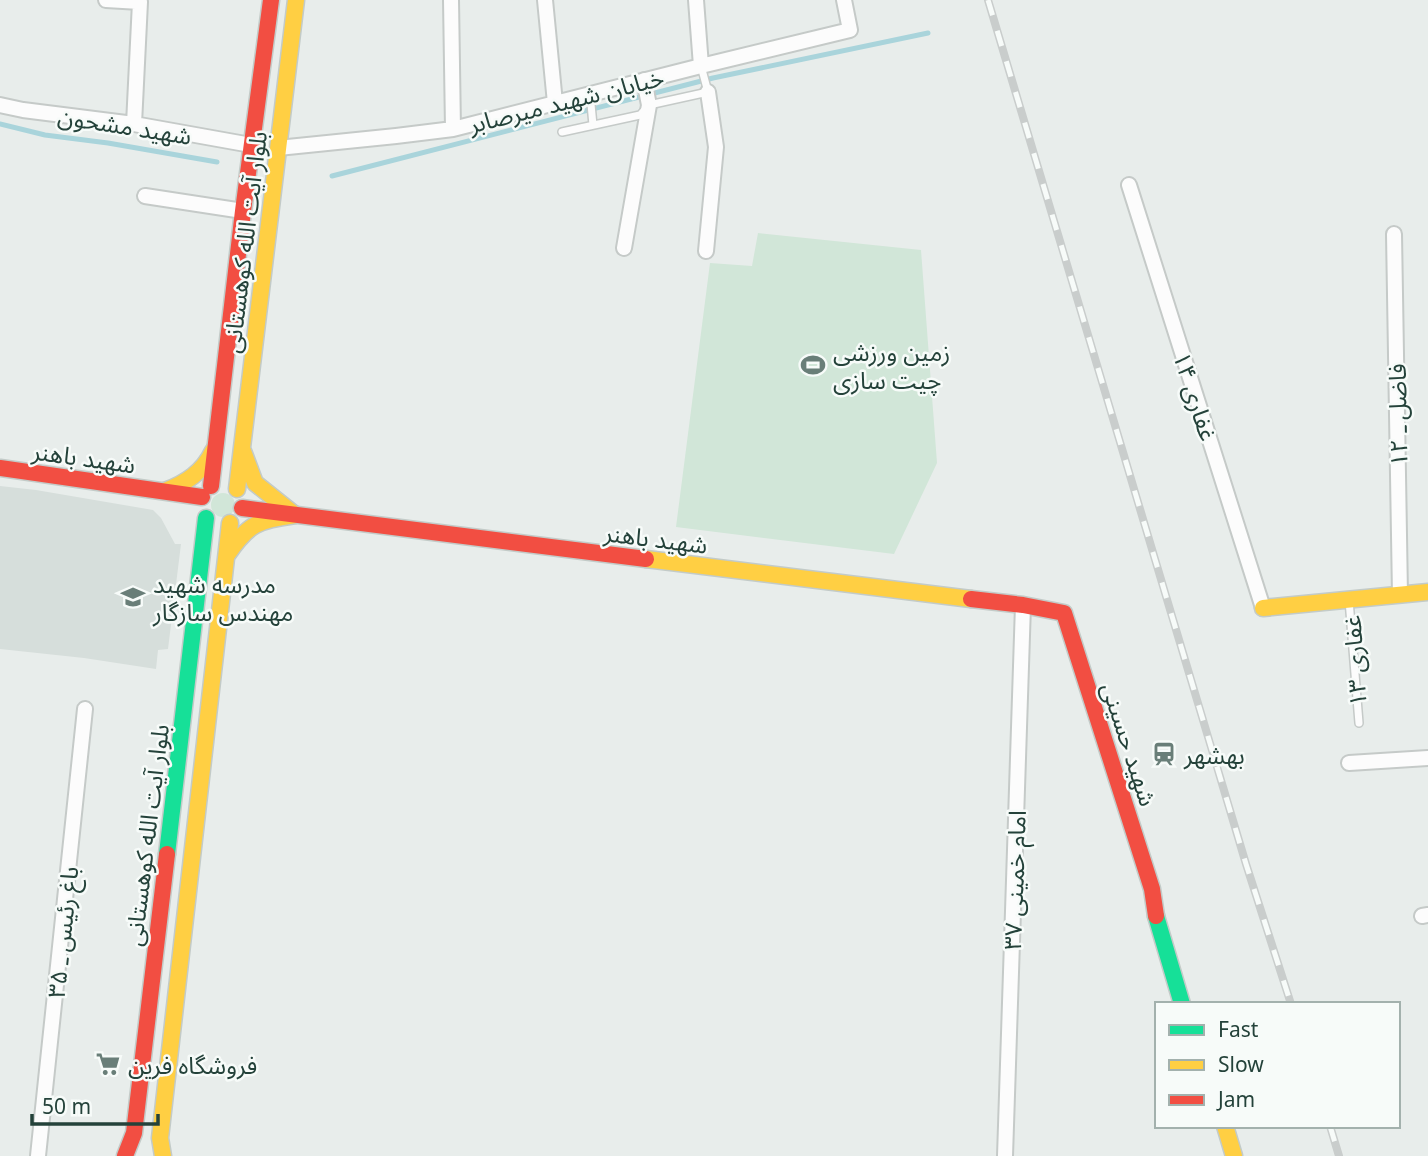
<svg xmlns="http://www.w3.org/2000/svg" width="1428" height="1156" font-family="'Noto Sans','Noto Sans Arabic',sans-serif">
<rect width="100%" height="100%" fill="#e8edeb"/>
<!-- built -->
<path fill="#d6dedb" d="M0 486 36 490 153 510 161 518 175 544H181L168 649 158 650 156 669 84 658 0 649Z"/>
<!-- green -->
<path fill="#d1e6d8" d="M758 233 921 250 937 463 894 554 676 527 710 263 752 266Z
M211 505a12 12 0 1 1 24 0a12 12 0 1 1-24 0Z"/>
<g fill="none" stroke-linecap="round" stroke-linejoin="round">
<!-- stream -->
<path stroke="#a9d4db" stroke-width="5" d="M0 124 45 135 108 143 217 162
M332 176 713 78 928 33"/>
<!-- lane casing -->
<g stroke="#c5cac8" stroke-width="10">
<path id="lane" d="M590 94 593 125
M562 132 640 115 649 105 708 92 701 66
M1349 600 1359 723"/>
</g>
<!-- street casing -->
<g stroke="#c5cac8" stroke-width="18">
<path id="street" d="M106 0 140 2 134 124
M451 0 453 129
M545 0 555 103
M696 0 701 66
M0 105 23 110 134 124 251 145
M278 148 396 136 453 129 701 66 850 30 844 0
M1129 185 1263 608
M145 196 243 211
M1394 234 1400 595
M624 248 649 105 644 80
M706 251 716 147 708 92
M1349 763 1428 758
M1422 916 1428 915
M38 1156 85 709
M1005 1156 1023 605"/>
</g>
<!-- fast casing -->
<g stroke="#c3cbc8" stroke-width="19">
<path id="fast" d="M167 854 206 518
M1156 916 1182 1004"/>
</g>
<!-- slow casing -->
<g stroke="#c3cbc8" stroke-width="19">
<path id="slow" d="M237 489 296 0
M165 491C186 483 203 472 213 451
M227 555C249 523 257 521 295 515L255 483 243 451
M646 559 971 599
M1263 608 1428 592
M1225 1126 1234 1156
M163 1156 160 1138 230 523"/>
</g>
<!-- jam casing -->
<g stroke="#c3cbc8" stroke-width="19">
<path id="jam" d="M0 468 202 497
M211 486 243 211 271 0
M242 508 646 559
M971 599 1023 605 1064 613 1152 889 1156 916
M125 1156 134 1133 167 854"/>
</g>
<!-- lane -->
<use href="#lane" stroke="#fcfcfc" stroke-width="7"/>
<!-- street -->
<use href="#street" stroke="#fcfcfc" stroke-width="14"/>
<!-- fast -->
<use href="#fast" stroke="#16e098" stroke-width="16"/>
<!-- slow -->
<use href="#slow" stroke="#ffcf43" stroke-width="16"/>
<!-- jam -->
<use href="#jam" stroke="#f24e42" stroke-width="16"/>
<!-- rail casing -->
<g stroke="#c9cdcc" stroke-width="8">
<path id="rail" d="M988 0 1246 864 1291 1004
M1330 1126 1339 1156"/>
</g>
<!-- rail -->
<use href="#rail" stroke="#f7fbf9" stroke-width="5" stroke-dasharray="16" stroke-linecap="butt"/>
</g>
<!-- icons -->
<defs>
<g id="stadium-bare" transform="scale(1.89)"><path d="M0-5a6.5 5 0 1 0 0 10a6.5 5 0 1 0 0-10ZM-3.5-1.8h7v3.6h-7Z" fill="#697e78" stroke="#f7fbf9" stroke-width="2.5" paint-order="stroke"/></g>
<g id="school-bare" transform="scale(1.89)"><path d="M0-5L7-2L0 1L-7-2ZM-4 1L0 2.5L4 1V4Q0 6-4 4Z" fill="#697e78" stroke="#f7fbf9" stroke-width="2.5" paint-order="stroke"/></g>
<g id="station-bare" transform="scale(1.89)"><path d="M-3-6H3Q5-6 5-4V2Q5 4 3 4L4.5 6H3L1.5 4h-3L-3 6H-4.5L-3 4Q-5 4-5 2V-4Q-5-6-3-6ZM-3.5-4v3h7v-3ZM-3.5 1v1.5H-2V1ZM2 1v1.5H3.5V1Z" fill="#697e78" stroke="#f7fbf9" stroke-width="2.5" paint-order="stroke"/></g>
<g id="supermarket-bare" transform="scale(1.89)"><path d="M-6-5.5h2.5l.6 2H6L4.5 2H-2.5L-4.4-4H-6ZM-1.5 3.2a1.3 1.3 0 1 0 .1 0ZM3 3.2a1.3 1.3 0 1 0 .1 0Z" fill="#697e78" stroke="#f7fbf9" stroke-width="2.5" paint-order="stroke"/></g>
</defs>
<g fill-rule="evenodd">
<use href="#stadium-bare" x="813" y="365"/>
<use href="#school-bare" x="133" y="597"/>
<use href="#station-bare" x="1164" y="754"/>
<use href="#supermarket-bare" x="108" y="1064"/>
</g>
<g text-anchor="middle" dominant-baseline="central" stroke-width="5" stroke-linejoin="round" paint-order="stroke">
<!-- street labels -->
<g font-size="24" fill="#24423a" stroke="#f7fbf9">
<text transform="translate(566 100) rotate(-14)">خیابان شهید میرصابر</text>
<text transform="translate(125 125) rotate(9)">شهید مشحون</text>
<text transform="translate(244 242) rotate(-83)">بلوار آیت الله کوهستانی</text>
<text transform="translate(1196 396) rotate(72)">غفاری ۱۴</text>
<text transform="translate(1397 415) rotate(-91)">فاضل ـ ۱۲</text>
<text transform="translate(84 457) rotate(8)">شهید باهنر</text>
<text transform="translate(656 538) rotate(7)">شهید باهنر</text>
<text transform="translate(1354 661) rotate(-94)">غفاری ۱۳</text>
<text transform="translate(1130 744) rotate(72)">شهید حسینی</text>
<text transform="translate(146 835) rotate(-83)">بلوار آیت الله کوهستانی</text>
<text transform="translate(1014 880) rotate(-88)">امام خمینی ۳۷</text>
<text transform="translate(62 932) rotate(-84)">باغ رئیس ـ ۳۵</text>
</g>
<!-- poi labels -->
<g font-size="24" fill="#24423a" stroke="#f7fbf9" text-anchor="start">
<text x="833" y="351">زمین ورزشی<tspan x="833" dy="28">چیت سازی</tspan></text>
<text x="153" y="583">مدرسه شهید<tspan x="153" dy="28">مهندس سازگار</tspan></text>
<text x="1184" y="754">بهشهر</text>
<text x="128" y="1064">فروشگاه فرین</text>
</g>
</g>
<!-- legend -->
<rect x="1155" y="1002" width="245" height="126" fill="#f7fbf9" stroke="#a3b1ad" stroke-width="2"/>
<rect x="1169" y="1025" width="35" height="10" fill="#16e098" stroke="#a3b1ad" stroke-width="2"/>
<text x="1218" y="1037" font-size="21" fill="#24423a">Fast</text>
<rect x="1169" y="1060" width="35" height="10" fill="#ffcf43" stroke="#a3b1ad" stroke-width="2"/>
<text x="1218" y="1072" font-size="21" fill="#24423a">Slow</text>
<rect x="1169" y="1095" width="35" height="10" fill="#f24e42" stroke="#a3b1ad" stroke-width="2"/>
<text x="1218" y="1107" font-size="21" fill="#24423a">Jam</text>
<!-- scale -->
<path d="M32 1114v10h126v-10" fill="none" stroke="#24423a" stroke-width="3.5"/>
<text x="42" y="1114" font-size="21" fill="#24423a" stroke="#f7fbf9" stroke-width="5" paint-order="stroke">50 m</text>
</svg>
